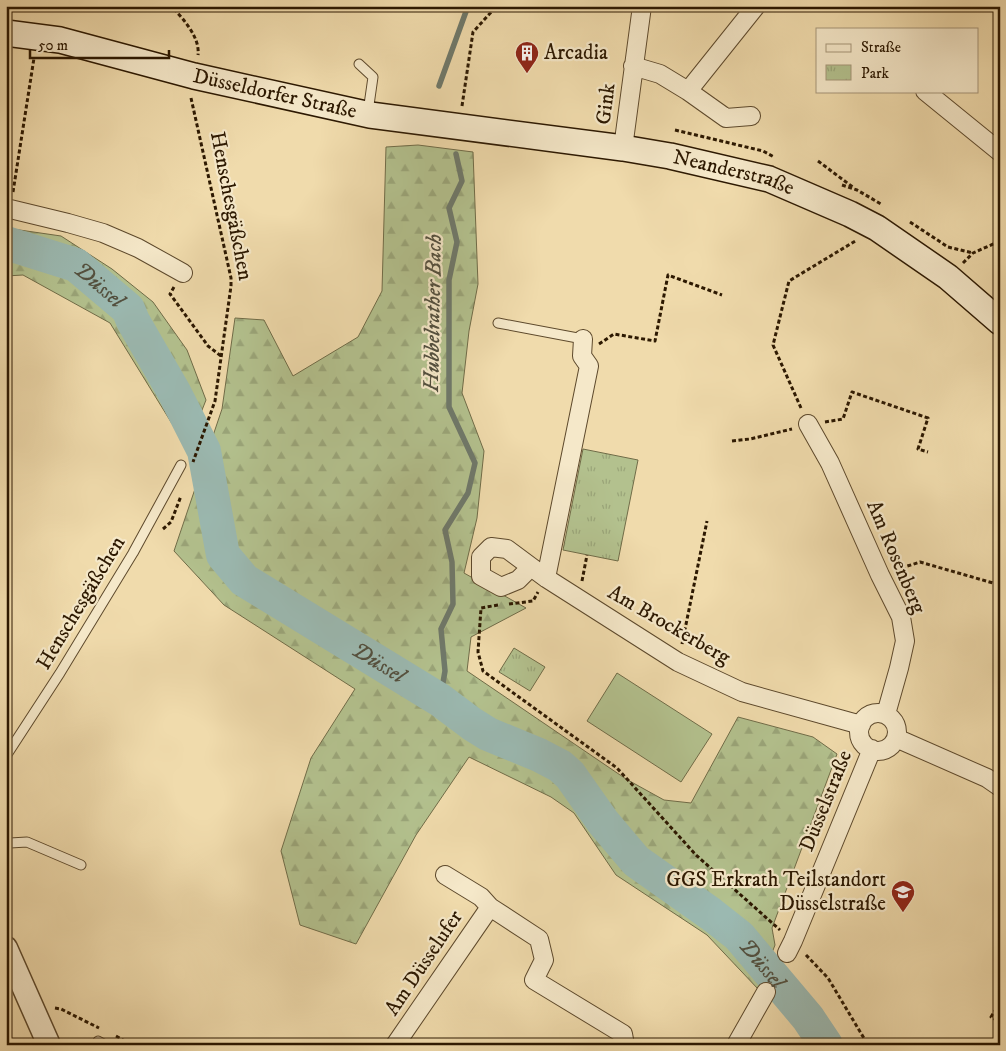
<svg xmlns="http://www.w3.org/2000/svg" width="1006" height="1051" font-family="'IM FELL DW Pica',serif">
<defs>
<pattern id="forest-firs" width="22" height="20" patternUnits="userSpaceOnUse" patternTransform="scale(1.25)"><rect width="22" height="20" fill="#b3c18e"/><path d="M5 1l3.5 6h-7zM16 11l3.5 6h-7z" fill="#9aa579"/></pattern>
<pattern id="park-tufts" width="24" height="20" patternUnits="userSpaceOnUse" patternTransform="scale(1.25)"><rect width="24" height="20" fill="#b3c18e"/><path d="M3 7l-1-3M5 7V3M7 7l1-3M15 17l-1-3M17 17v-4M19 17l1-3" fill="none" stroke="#9aa579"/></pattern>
</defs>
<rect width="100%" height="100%" fill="#f0dbac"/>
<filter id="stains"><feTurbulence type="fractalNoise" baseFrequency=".004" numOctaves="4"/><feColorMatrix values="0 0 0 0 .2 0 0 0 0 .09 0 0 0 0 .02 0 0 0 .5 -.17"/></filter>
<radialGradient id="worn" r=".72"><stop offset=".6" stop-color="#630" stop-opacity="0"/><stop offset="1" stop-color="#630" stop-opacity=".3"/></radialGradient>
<!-- grass -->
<path fill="#b3c18e" stroke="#706c48" d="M617 673 712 734 681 782 587 721Z"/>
<!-- forest -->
<path fill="url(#forest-firs)" stroke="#706c48" d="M418 145 473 152 478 284 469 331 462 393 484 451 477 518 464 573 526 608 471 637 467 671 626 779 664 800 691 803 738 717 813 737 837 754 772 928 775 945 758 989 707 935 616 875 574 813 551 797 469 757 416 835 356 944 300 925 281 851 311 758 355 689 224 605 174 551 222 409 235 318 264 320 293 376 358 337 382 291 386 147Z
M6 228 61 236 112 269 153 302 187 350 206 400 187 448 110 323 23 275 6 276Z"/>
<!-- park -->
<path fill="url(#park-tufts)" stroke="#706c48" d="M583 449 638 460 618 561 563 550Z
M514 648 545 667 530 691 499 672Z"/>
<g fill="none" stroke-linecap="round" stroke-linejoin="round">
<!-- stream -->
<path stroke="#6f796b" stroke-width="5.5" d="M439 86 468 6
M440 700 445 671 441 629 453 604 452 562 445 530 468 493 475 463 449 407V280L457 242 449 208 462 181 456 154"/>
<!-- river -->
<path stroke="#9bb9b1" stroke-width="34" id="s1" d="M6 243 76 265 128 309 133 321 174 392 204 451 223 555 244 580 440 700 472 724 488 734 539 755 560 766 570 775 603 822 636 861 711 914 739 936 808 1018 826 1045"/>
<!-- service casing -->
<g stroke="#5d492c" stroke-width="11">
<path id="service" d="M995 6 1000 10
M359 64 373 77 368 112
M498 323 583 339
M6 756 60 673 133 553 181 465
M6 845 10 843 27 842 81 865
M98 1041 105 1045"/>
</g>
<!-- minor casing -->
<g stroke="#5d492c" stroke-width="20">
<path id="minor" d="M633 66 660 74 688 91 726 118 751 116
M688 91 756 6
M925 91 1000 152
M623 148 642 6
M6 208 68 223 103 233 138 248 183 273
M808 424 830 463 880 575 901 617 905 641 899 668 886 714
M531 567 518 580 501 587 481 576V557L491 547 507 549 546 578 678 662 742 692 861 725
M546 578 589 366 582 356 583 339
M859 732a19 19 0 1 1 38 0a19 19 0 1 1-38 0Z
M896 738 987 778 1000 787
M445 875 481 897 490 907
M787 953 793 941 872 749
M395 1045 490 907 539 939 544 960 534 980 623 1034 625 1045
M736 1045 766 992"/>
</g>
<!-- tertiary casing -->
<g stroke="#5d492c" stroke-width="25">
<path id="tertiary" d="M6 948 49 1045"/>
</g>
<!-- secondary casing -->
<g stroke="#2c1801" stroke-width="28">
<g id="secondary">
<path id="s2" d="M6 33 60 40 194 76 370 115 623 148 670 156 769 179 850 214 877 228 948 277 1000 322"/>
</g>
</g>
<!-- path -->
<path stroke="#2c1801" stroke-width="3" stroke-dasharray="4 2.5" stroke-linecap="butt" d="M90 6C100 11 113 11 124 6
M174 9C185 21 200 38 198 55
M191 98 231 278V286L215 401 193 462
M462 106 473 32 494 9
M675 130 763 151 774 157
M818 161 854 188
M842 185 857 190 881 204
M13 192 34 58
M910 222 948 247 973 253
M963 263 973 253 1000 241
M174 287 170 294 208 346 221 356
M599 344 614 334 655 341 668 275 722 295
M801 408 773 345 789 281 857 240
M825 422 843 419 852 392 928 418 918 449 928 452
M732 441 750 439 792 429
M163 529 171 522 181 496
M895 570 920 562 1000 585
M582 581 587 555
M509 604 533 601 538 592
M498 605 481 608 478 652 483 671 617 768 696 855 780 930
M682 644 707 521
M806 955 828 978 868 1045
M1000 1003 991 1017 1000 1022
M55 1008 61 1009 99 1028
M116 1036 132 1045"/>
<!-- service -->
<use href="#service" stroke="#f5e8c9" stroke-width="9"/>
<!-- minor -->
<use href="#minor" stroke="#f5e8c9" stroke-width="18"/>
<!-- tertiary -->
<use href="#tertiary" stroke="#f5e8c9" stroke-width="22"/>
<!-- secondary -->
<use href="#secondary" stroke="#f5e8c9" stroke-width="25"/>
</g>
<!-- icons -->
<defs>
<g id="building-pin" transform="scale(1.25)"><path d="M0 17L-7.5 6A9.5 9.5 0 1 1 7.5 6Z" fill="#8f2418" stroke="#f5e8c9"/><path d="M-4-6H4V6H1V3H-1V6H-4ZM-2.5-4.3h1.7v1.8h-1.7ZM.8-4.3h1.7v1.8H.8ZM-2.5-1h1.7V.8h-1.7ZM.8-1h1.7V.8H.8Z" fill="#fff"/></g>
<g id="school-pin" transform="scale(1.25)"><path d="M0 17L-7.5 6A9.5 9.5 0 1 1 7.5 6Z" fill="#8f2418" stroke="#f5e8c9"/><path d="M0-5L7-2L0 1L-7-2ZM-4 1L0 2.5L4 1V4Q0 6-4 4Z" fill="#fff"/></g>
</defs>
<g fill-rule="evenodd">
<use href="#building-pin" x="527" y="53"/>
<use href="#school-pin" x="903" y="892"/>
</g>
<g text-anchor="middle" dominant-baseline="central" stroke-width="4.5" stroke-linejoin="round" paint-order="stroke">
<!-- poi labels -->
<g font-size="21" fill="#2c1801" stroke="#f5e8c9" text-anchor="start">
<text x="544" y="53">Arcadia</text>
<text x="886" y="880" text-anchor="end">GGS Erkrath Teilstandort<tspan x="886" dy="24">Düsselstraße</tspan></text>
</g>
<!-- street labels -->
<g font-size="21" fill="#2c1801" stroke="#f5e8c9">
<text stroke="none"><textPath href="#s2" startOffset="276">Düsseldorfer Straße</textPath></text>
<text transform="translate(606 104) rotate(-83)">Gink</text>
<text stroke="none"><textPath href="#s2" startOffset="742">Neanderstraße</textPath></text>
<text transform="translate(231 206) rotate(79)">Henschesgäßchen</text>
<text transform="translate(896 557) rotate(67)">Am Rosenberg</text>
<text transform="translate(81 603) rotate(-59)">Henschesgäßchen</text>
<text transform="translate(669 625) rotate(30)">Am Brockerberg</text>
<text transform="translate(826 801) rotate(-68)">Düsselstraße</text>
<text transform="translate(424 963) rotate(-56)">Am Düsselufer</text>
</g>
<!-- water labels -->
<g font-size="22" font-style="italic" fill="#53503f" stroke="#f5e8c9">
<text stroke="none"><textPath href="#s1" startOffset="104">Düssel</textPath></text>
<text transform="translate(433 313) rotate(-89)">Hubbelrather Bach</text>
<text stroke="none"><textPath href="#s1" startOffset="599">Düssel</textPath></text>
<text stroke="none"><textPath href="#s1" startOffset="1094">Düssel</textPath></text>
</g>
</g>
<!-- margin -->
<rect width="1006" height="1051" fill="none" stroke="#f0dbac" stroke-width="25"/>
<rect x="8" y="8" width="991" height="1036" fill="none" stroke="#2c1801" stroke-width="2.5"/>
<rect x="12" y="12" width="981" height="1026" fill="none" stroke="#2c1801"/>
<!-- legend -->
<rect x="816" y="28" width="162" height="65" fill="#f5e8c9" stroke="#a59579"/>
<rect x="826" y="44" width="25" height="8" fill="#f5e8c9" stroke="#a59579"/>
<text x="861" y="52" font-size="15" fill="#2c1801">Straße</text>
<rect x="826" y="65" width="25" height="15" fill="url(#park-tufts)" stroke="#a59579"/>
<text x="861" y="78" font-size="15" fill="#2c1801">Park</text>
<!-- scale -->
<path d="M30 50v8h139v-8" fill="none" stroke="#2c1801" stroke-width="2.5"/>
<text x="38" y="50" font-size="15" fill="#2c1801" stroke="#f5e8c9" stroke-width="4" paint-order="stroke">50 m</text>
<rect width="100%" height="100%" filter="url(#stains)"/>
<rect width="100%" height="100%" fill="url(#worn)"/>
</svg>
